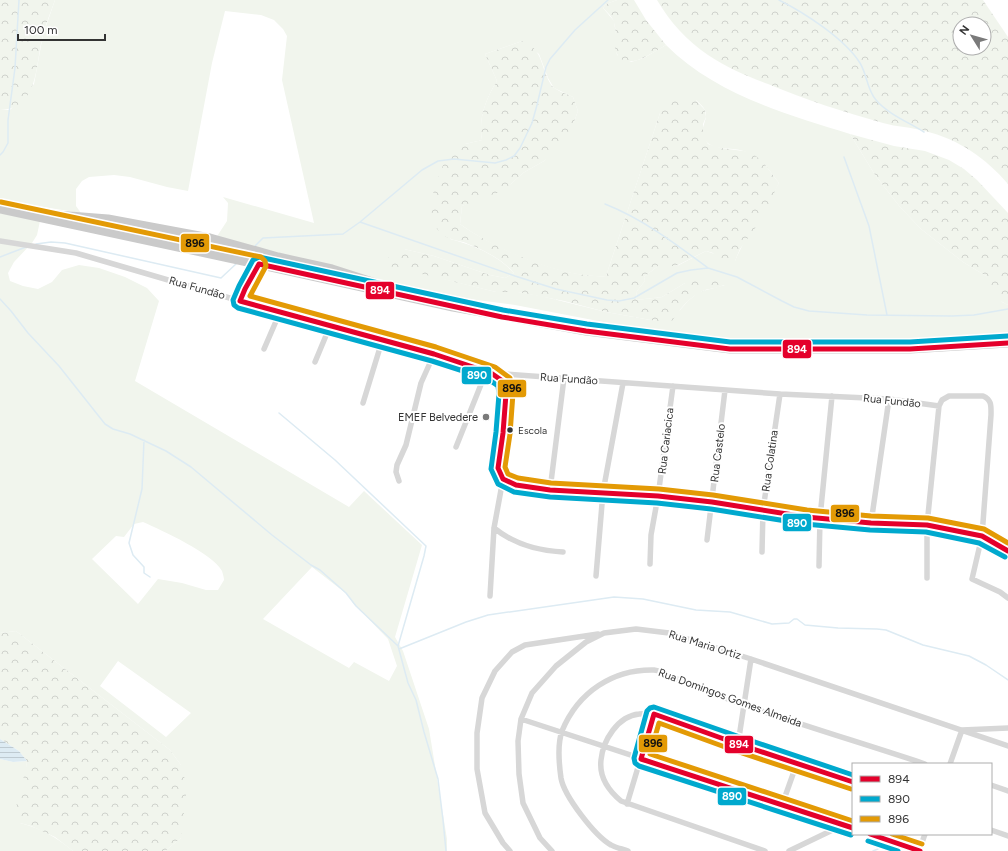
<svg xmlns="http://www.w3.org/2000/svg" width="1008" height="851" font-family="Figtree,sans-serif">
<defs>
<pattern id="forest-crowns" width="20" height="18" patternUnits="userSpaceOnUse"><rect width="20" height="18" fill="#f1f5ed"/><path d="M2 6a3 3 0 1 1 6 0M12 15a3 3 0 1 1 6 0" fill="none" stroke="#cfd2cc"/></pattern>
<pattern id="water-rules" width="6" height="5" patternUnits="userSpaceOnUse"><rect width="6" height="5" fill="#ddebf3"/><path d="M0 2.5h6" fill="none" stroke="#becad1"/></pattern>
</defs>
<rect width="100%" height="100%" fill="#fff"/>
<!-- grass -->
<path fill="#f1f5ed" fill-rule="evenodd" d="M55 0H617L606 4 603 8 614 21 616 35 615 45 617 55 631 62 644 58 666 45C715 94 785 114 850 134L875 175 900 207 921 229 963 262 986 276 1002 302 1008 305V338L931 345H851L730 341 650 331 515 305 438 295 212 244 227 221 228 203 223 197 314 223 282 80 287 36 283 29 274 20 261 15 225 11 212 63 188 191 167 187 130 177 114 175 89 177 82 181 76 189V206L81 213 0 200V110H10L34 84 43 35ZM522 41 539 54 548 78 554 88 573 97 578 111 574 122 544 161 523 173 511 184 462 206 460 224C494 249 563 279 606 276L660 113 696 100C699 103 703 106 705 110 710 121 694 133 709 144 716 149 725 148 733 149 759 152 764 164 779 183 765 209 746 234 735 261L706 251 677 266H658L644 277 645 281 637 291 636 300 662 297 685 283 725 285 699 292 688 301 680 310 656 321 606 312 541 296 518 292H496L444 279 404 249 434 256 490 275 505 278 514 273C497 255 474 245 450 239L453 144H465L482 140C478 119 486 98 497 81L485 54Z
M0 213 40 221 37 235 32 243 14 262 8 273 10 281 23 286 38 289 52 282 62 270 79 265 99 268 125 277 147 288 159 301 135 381 349 507 364 491 422 545 395 637 403 651 429 729 447 839V851H165L181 838V765L170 750 16 631 0 633ZM143 522C163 531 212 553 222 571 223 574 224 578 224 580L218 590H206L182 583 158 579 138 604 92 559 116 536 124 537 134 524ZM312 567 348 595 353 603 388 639 397 666 389 681 354 662 349 668 263 619ZM118 661 191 713 166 737 100 686Z
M0 759 13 762 27 761 26 771 22 786 20 823C42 829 55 836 73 851H0Z"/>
<!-- forest -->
<path fill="url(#forest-crowns)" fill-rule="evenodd" d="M0 0H55C51 12 46 23 43 35 35 64 40 108 0 110Z
M617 0H634L646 20 666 45C652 53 621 76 615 48 614 40 617 31 614 23 613 17 607 12 603 8L606 4Z
M657 0H983L1008 37V184C986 158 958 139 925 131 911 127 897 127 883 123 844 112 806 100 768 84 747 76 727 68 708 55 687 41 670 22 657 0ZM960 24H984V48H960Z
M522 41C545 49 540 71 553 87 558 91 567 94 573 97L578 111 574 122 564 139 544 161 523 173 511 184 497 193 462 206 460 224C493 248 565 279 606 276L660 113 668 102 693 97 705 110 706 117 703 124V135L708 144 721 148 751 152 763 162 779 183 761 220 740 249 735 261 724 262 716 258 713 253 706 251 676 266H658L644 277 645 281 637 291 636 300 662 297 685 283 703 277 728 281C722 290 707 287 699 293 687 300 679 310 672 321H656L606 312 564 301 518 292H496L389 266 388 253 404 249 434 256 490 275 505 278 514 273C503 260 484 250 468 244 463 241 456 241 451 239 412 224 441 169 453 144H465L482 140C478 119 486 98 497 81L485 54Z
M850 134 894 146 925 151 949 160 964 169 977 180 1008 213V305C993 298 990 291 986 276L963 262 921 229 900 207 875 175Z
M16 631 170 750 181 765 187 787 181 838 165 851H73L55 837 31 826 20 823C18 821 17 820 16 817 13 809 26 774 27 761L19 751 0 739V633Z"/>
<!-- water -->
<path fill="url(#water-rules)" d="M0 739 19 751 27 761 13 762 0 759Z"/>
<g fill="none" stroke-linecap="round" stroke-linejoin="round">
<!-- stream -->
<path stroke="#ddebf3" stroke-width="1.5" d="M779 0C805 13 845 39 860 63 867 74 867 90 876 100 888 114 908 122 924 132
M0 155 3 152 8 143V120L15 68 19 0
M844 157 869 226 887 315
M605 204C643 219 676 244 708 268
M360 222 515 276 556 289 607 300 619 301 634 298 677 273 691 270 708 268 737 277 782 301 794 307 809 311 867 315 952 316 974 315 1008 309
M36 244 51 242 65 243 221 278 237 263
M255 246 263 238 343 234 360 222 422 170 438 161 454 159 495 163 506 160 514 156 520 148 532 123 537 105 546 67 550 59 575 30 608 0
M0 257 26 247
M243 257 249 252
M0 299 11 311 28 333 59 366 105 424 113 429 130 434 166 451 191 467 272 535 311 565 320 570 346 593 356 606 398 646 408 683 416 700 424 732 438 779 443 820 446 851
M279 413 335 460 426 546 424 556 398 646
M144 440 142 489 129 543 133 555 144 567V573L150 577
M399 649 466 622 488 615 614 597 643 599 696 610 730 612 772 624 789 623 794 619H797L805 625 838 628 877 629 886 630 923 645 969 656 986 665 1008 680
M873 851 878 849"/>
<!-- street -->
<path stroke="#d7d7d7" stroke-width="5.5" d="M0 241 76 253 240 301 434 354 491 373 780 394 889 399 939 406
M240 301 245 289 259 264
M264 349 280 312
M315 362 330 326
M363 403 382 341
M456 447 486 372
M399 481 396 472 397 465 406 445 421 383 434 354
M550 490 564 378
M871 523 889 399
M494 528C514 544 538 551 563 552
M707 540 725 390
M762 552 763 510 780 394
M650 564 651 535 658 496 673 386
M819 566 820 518 832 396
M596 576 603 492 623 383
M927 578V525L939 406 942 400 949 396H983C992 400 991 406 991 415L982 536 972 579 1000 592 1008 598
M490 596 494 528 503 479 498 468 503 433 506 394 504 382 492 373
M521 719 853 828
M738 744 751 659
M950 764 962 730 1008 728
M991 785 1008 791
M627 804 654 714
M782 805 797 763
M991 830 1008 836
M870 834 920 851
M510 851 503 843 485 813 477 769V733L482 698 495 671 512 652 525 645 598 634
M552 851 540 838 523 803 519 774 518 741 521 719 532 693 556 666 586 642 604 633 636 629 669 633 751 659 1008 746
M628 851C623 849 616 848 611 845 595 836 564 796 561 778 559 764 557 745 562 731 578 692 613 669 654 670 662 671 670 676 677 679 699 688 722 697 744 705 804 726 865 744 925 764
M765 851 621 801C609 791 599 777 601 760 603 740 618 716 639 714 654 712 669 720 683 725 701 731 719 738 737 744 776 757 815 769 853 782
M789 851 843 825
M919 851 925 834"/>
<!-- secondary -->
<path stroke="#d0d0d0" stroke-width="8" d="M503 479 516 485 550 490 658 496 712 502 806 517 871 523 927 525 982 536 1008 551"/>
<!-- primary -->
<path stroke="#cacaca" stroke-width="9" d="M0 209 243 261 453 307 586 331 730 349H910L1008 343
M44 214 108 219 210 238 278 257 332 269 391 288"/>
<!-- bus-1 casing -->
<g stroke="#fff" stroke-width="8">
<path id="bus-1" d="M1008 343 910 349H730L586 331 502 317 259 264 245 289 240 301 434 354 491 373 504 382 506 394 503 433 498 468 503 479 516 485 550 490 658 496 712 502 806 517 871 523 927 525 982 536 1008 551
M853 782 738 744 654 714 641 759 853 828
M870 834 920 851"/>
</g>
<!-- bus-2 casing -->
<g stroke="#fff" stroke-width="8">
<path id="bus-2" d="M1005 557 979 543 926 532 870 530 805 524 711 509 657 503 550 497 514 492 498 484 491 469 496 432 499 394 498 386 488 379 432 361 238 308 234 305 233 300 239 286 253 260 259 257 503 310 587 324 730 342H910L1008 336
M851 835 639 766 635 763 634 758 647 711 650 708 654 707 740 737 853 775
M868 841 898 851"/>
</g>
<!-- bus-3 casing -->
<g stroke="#fff" stroke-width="8">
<path id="bus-3" d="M1 202 261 257 265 261 266 266 250 296 436 347 495 367 510 378 513 393 510 434 505 467 508 474 518 478 551 483 659 489 713 495 807 510 871 516 928 518 984 529 1008 543
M851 789 736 751 659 723 650 754 853 821
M892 834 922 844"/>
</g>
<!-- bus-1 -->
<use href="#bus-1" stroke="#e4002b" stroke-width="5"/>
<!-- bus-2 -->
<use href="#bus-2" stroke="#00a9ce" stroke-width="5"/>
<!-- bus-3 -->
<use href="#bus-3" stroke="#e39a05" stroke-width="5"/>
</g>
<!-- markers -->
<circle fill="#7a7a7a" stroke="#fff" stroke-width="1.5" cx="486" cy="417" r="4"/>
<circle fill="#333" stroke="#fff" stroke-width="1.5" cx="510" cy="430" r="3.5"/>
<g text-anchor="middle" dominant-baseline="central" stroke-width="4" stroke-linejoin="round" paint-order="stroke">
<!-- bus labels -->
<g font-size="10" fill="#333" stroke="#fff" text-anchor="start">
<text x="518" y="430">Escola</text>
</g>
<!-- street labels -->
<g font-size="11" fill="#333" stroke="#fff">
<text transform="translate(197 288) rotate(16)">Rua Fundão</text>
<text transform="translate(569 379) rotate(4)">Rua Fundão</text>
<text transform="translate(892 401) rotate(6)">Rua Fundão</text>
<text transform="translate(666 441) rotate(-83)">Rua Cariacica</text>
<text transform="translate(718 453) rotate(-83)">Rua Castelo</text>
<text transform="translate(770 461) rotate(-82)">Rua Colatina</text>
<text transform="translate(705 645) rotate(17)">Rua Maria Ortiz</text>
<text transform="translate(730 698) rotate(20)">Rua Domingos Gomes Almeida</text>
</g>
<!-- poi labels -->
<g font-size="11" fill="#333" stroke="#fff" text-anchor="end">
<text x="478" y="417">EMEF Belvedere</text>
</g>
</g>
<g stroke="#fff" stroke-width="1.5">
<rect x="180" y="233" width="30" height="20" rx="4" fill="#e39a05"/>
<rect x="365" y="281" width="30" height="19" rx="4" fill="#e4002b"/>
<rect x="782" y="339" width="30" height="20" rx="4" fill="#e4002b"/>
<rect x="461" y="366" width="31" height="19" rx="4" fill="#00a9ce"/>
<rect x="497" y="379" width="30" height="19" rx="4" fill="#e39a05"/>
<rect x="830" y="504" width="30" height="19" rx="4" fill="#e39a05"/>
<rect x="782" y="513" width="30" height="19" rx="4" fill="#00a9ce"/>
<rect x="638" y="734" width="30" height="19" rx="4" fill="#e39a05"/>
<rect x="724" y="735" width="30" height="19" rx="4" fill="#e4002b"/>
<rect x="717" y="787" width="30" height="19" rx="4" fill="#00a9ce"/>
</g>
<g font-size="11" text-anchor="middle" font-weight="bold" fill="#fff">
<text x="380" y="294">894</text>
<text x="797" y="353">894</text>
<text x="477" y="379">890</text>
<text x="797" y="527">890</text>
<text x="739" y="748">894</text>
<text x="732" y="800">890</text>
</g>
<g font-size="11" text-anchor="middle" font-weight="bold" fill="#111">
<text x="195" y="247">896</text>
<text x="512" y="392">896</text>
<text x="845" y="517">896</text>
<text x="653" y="747">896</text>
</g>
<!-- legend -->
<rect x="852" y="763" width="140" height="72" fill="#ffffff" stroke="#adadad"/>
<rect x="860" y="776" width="20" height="6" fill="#e4002b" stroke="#adadad"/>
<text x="888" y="783" font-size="12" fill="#333333">894</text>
<rect x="860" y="796" width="20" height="6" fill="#00a9ce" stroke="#adadad"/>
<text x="888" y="803" font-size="12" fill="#333333">890</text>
<rect x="860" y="816" width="20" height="6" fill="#e39a05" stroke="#adadad"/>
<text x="888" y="823" font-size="12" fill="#333333">896</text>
<!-- north arrow -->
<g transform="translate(972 36) rotate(307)"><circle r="19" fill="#ffffff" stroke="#adadad"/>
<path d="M0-3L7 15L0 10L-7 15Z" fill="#7a7a7a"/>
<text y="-6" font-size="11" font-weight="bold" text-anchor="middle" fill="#333333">N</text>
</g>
<!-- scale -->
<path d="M18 34v6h87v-6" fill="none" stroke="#333333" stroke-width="2"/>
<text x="24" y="34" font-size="12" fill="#333333" stroke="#ffffff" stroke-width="3" paint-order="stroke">100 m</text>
</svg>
